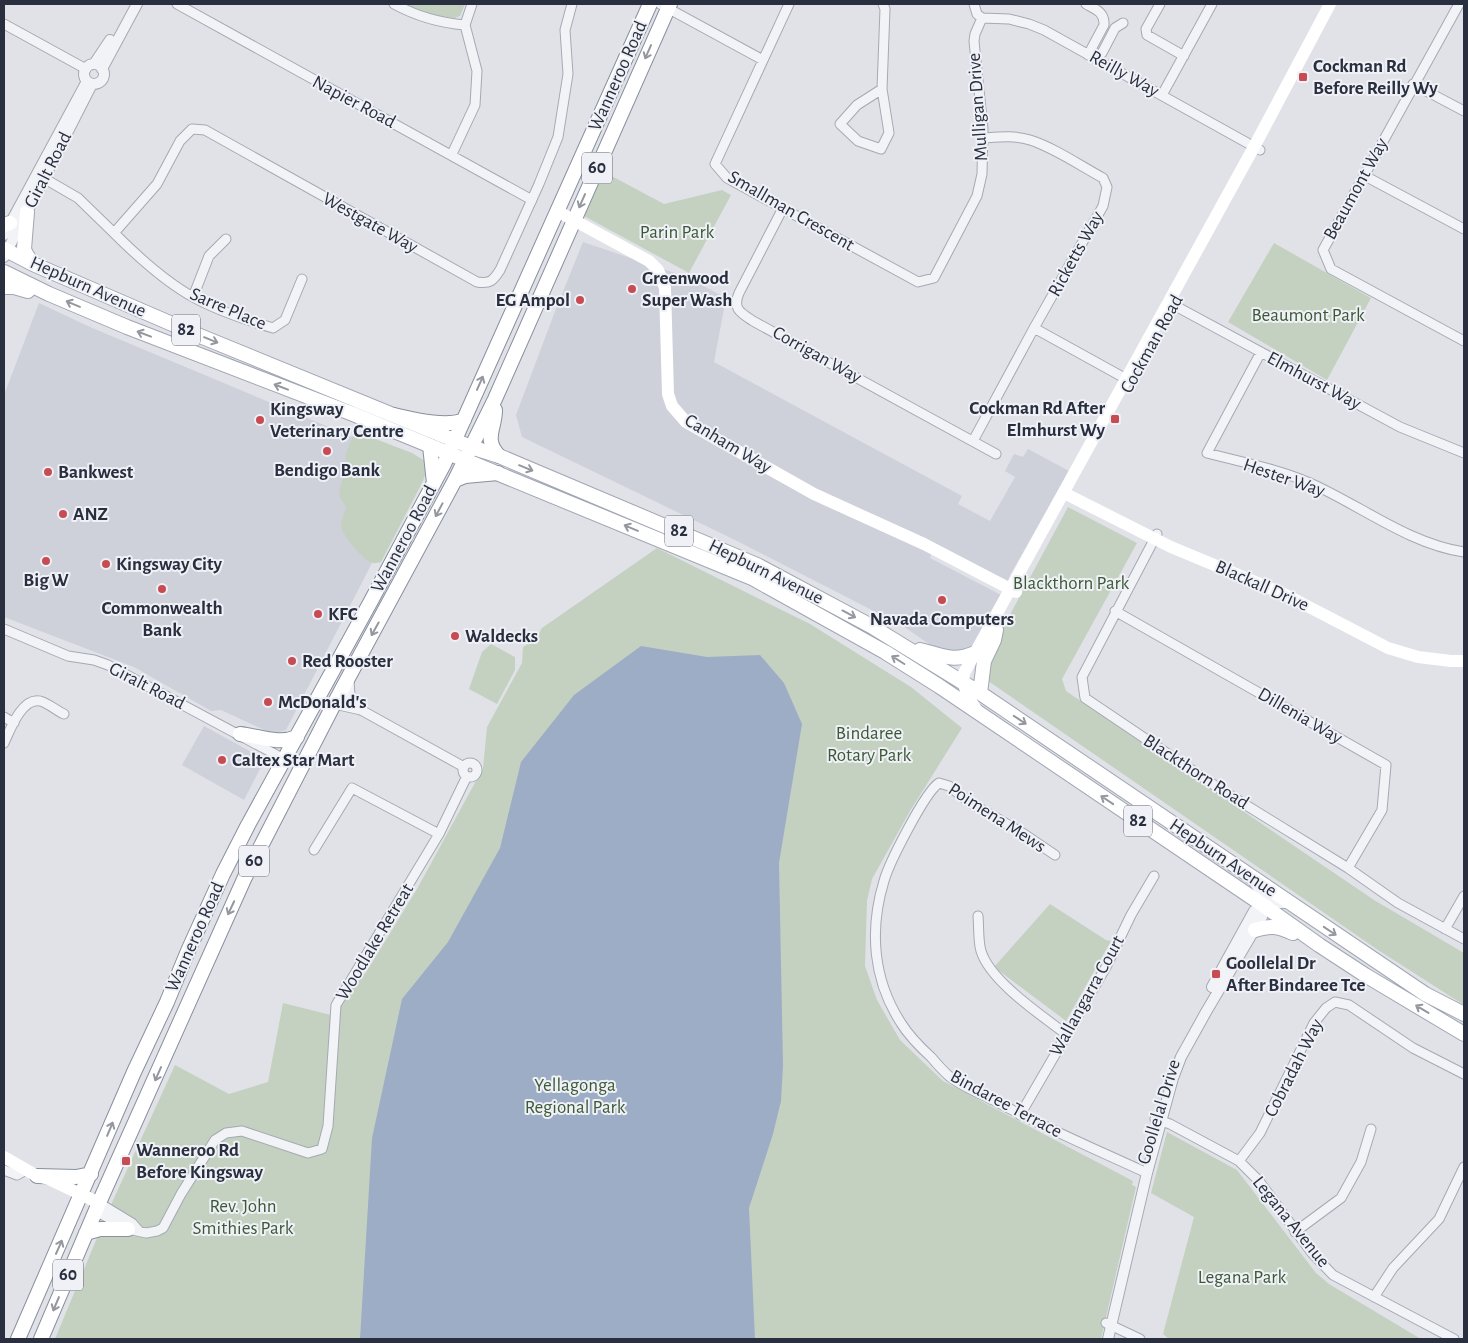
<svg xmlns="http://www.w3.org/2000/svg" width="1468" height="1343" font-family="'Alegreya Sans',sans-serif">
<rect width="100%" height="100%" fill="#e0e2e8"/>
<!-- built -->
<path fill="#ced1da" d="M583 242 687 277 726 298 714 362 962 496 958 504 990 521 1015 477 1005 471 1014 454 1023 457 1028 449 1069 471 1010 575 1008 585 935 545 930 558 1001 595 962 667 903 626 735 540 522 437 516 415 554 314Z
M39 303 90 327 422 466 286 730 273 734 221 710 211 711 134 667 4 617V395Z
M204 726 255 754 262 765 244 800 182 765Z"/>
<!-- green -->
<path fill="#c4d1c1" d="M400 4H465L460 16C441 25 418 10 400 4Z
M604 172 664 204 722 190 731 195 689 273 584 216Z
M1274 243 1371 298 1327 380 1228 322Z
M355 431 412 453 425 461 426 472 423 481 381 562C377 563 373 564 370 562 362 559 341 533 341 526 341 520 345 513 346 507L340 498 339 492 344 472 346 452Z
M1068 507 1137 543 1062 679 1066 691 1374 900 1464 953V1005L1378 950 978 674Z
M657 548 810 624 911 687 962 728 910 811 872 879 867 901 865 966 877 1000 900 1040 943 1081 1133 1181 1132 1185 1136 1187 1101 1339H55L109 1209 175 1065 229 1094 268 1082 283 1003 335 1016 356 970 365 974 417 889 483 768 487 727 522 663 523 647 535 640 542 628Z
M491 644 515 657V670L497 704 469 689 482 652Z
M1050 904 1106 940 1111 941 1066 1021 994 967Z
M1167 1132 1237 1170 1316 1273 1329 1284 1421 1339H1169L1163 1334 1194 1217 1151 1193Z"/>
<!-- water -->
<path fill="#9dadc6" d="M641 646 707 657 760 655 784 683 802 724 779 863 783 1065 781 1101 773 1134 749 1208 755 1339H360L372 1138 402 999 448 942 500 848 521 762 574 695Z"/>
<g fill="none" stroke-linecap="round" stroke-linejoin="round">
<!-- minor casing -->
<g stroke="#a5a9b2" stroke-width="11">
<path id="minor" d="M177 4 532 200
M394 4C416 16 440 23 465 25
M660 4 763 60
M789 4 715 164 727 178 918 282 934 278 977 196 982 174 983 129 974 41 975 34 982 18 977 14 974 4
M1086 4C1095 9 1105 12 1104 25L1088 55
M1160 4 1146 29 1147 35 1184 56
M1459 4 1323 250 1331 269 1464 341
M982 18 1009 19 1029 24 1044 30 1260 150
M4 24 86 69
M1102 53 1115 28 1123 23
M1413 84 1464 111
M882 89 857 105 840 124 858 141 881 149 889 133 882 89 885 9 883 4
M1162 95 1212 4
M452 154 475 105 477 71 465 25 472 4
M40 176 78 198 114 233 157 184 180 141 192 129 205 130 477 282C490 284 493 281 500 270L539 184 558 137 568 74 565 30 572 4
M1365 176 1464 229
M783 208 739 293C732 309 741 313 753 321L996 454
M114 233C138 257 164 281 193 297 218 311 246 320 273 328L285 320 302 279
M193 297 209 256 226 239
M1168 302 1400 427 1464 453
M1034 328 1130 381
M1261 352 1207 453C1241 462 1278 469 1310 483 1360 505 1409 544 1464 552
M973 441 1034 328 1103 206 1107 187 1103 178C1079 165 1055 148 1030 140 1015 135 998 137 983 138
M1157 534 1082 677 1085 698 1220 789 1348 868 1398 903 1464 939
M1115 611 1386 765 1382 810 1348 868
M4 629 68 656 94 660 108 665 284 759
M349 679 350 696 360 710
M334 704 361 710 464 767
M4 717 14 723
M4 743C10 730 22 697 40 701 48 703 57 711 64 714
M463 770a7 7 0 1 1 14 0a7 7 0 1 1-14 0Z
M314 850 352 788 439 834
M1055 855 1024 834 969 802 949 786 939 783C925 792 889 863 884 881 869 930 873 980 901 1023 909 1036 920 1047 931 1057 937 1064 943 1071 949 1076 961 1086 979 1093 993 1100 1043 1127 1095 1149 1147 1173
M978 916C979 927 978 941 981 951 990 981 1041 1015 1066 1034
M1445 929 1464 896
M1020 1115 1106 967 1131 915 1154 876
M1155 1119 1170 1124 1239 1161 1259 1181 1312 1253 1333 1275 1454 1339
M1239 1161 1260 1133 1314 1023 1326 1008 1335 1002 1349 1005 1413 1048 1464 1074
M4 1170 17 1175 26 1170
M99 1203 132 1223 139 1231
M96 1211 128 1229 146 1233 157 1231 163 1228 181 1194 215 1140 226 1133 242 1131 308 1153 322 1149 328 1126 336 1005 439 834 467 776
M1295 1232 1341 1198 1361 1162 1371 1129
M1374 1297 1393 1268 1439 1219 1464 1167
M1106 1323 1140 1339"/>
</g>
<!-- tertiary casing -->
<g stroke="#a5a9b2" stroke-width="12">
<path id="tertiary" d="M94 64 110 40
M84 74a10 10 0 1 1 20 0a10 10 0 1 1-20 0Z
M102 69 137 4
M4 235 87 81
M4 257 92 84
M1212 987 1254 911 1269 903H1289
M1108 1339 1147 1173 1173 1078 1181 1057 1206 1012 1262 917 1264 897 1254 882"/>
</g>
<!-- primary casing -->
<g stroke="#a0a6b3" stroke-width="16">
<path id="primary" d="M27 212 24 249 26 254 32 263
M4 225 10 223
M4 249 33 264 200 336 471 447 499 456 757 565 871 626 980 693 1425 994 1464 1014
M4 272 49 294 127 327 353 414 752 578 885 652 939 686 1263 905 1319 945 1365 975 1464 1034
M4 287H14L28 291
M920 650C943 655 952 663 975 653
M980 693 984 661 994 640 996 630
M1255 930C1271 925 1277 926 1293 933"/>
</g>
<!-- trunk casing -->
<g stroke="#888f9e" stroke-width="16">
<path id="trunk" d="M495 410C495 429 483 439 499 456
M394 415C412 419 446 428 464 420
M430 446 434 483
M455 480 465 476 498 473
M240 734C259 736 278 745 297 737
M37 1176 76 1177 91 1174
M86 1233 100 1229H128
M18 1339 134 1072 167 1002 188 951 223 874 248 825 371 601 444 464 650 4
M41 1339 102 1196 245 877 334 704 455 480 495 399 670 4"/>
</g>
<!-- minor -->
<use href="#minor" stroke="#f2f3f7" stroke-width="9"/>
<!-- tertiary -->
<use href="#tertiary" stroke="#f2f3f7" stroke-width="10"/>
<!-- secondary -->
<path stroke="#fff" stroke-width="12" d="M557 211 649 261 658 270 665 288 668 394 672 406 686 422 814 494 924 544 1016 592
M1064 493 1171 547 1284 594 1388 648 1418 657 1451 661H1464
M977 711C969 698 962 689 964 673L1254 147 1330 4
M4 1157 37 1176 49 1179 99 1203"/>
<!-- primary -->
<use href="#primary" stroke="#fff" stroke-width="14"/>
<!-- trunk -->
<use href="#trunk" stroke="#fff" stroke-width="14"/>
</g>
<!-- one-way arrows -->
<defs><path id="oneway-shaft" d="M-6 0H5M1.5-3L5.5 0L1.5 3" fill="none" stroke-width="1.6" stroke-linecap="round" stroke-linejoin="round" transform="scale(1.25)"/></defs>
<g stroke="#94979f">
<use href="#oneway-shaft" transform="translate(648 52) rotate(114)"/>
<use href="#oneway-shaft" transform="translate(582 201) rotate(114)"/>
<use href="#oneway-shaft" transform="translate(73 304) rotate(-157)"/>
<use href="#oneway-shaft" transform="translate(144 334) rotate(-159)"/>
<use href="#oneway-shaft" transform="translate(211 340) rotate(22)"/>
<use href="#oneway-shaft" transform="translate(480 383) rotate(-66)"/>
<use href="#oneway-shaft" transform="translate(281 387) rotate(-159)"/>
<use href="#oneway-shaft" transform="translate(526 468) rotate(22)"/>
<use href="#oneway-shaft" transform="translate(439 510) rotate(118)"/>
<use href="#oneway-shaft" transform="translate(631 528) rotate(-157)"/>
<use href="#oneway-shaft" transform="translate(849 614) rotate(28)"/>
<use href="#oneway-shaft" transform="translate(375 629) rotate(119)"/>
<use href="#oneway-shaft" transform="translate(898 660) rotate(-148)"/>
<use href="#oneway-shaft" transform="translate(1020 720) rotate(34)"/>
<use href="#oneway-shaft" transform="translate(1107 800) rotate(-146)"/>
<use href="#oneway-shaft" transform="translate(231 908) rotate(115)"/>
<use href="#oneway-shaft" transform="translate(1330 931) rotate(34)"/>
<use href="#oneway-shaft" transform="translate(1422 1009) rotate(-149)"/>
<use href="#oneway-shaft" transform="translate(158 1074) rotate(114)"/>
<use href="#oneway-shaft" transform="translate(110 1129) rotate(-67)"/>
<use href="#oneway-shaft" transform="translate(59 1247) rotate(-66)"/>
<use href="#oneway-shaft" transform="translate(56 1304) rotate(113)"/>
</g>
<!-- markers -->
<g fill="#c74b53" stroke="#eff1f6" stroke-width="2">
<rect x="1298" y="72" width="10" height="10" rx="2.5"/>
<circle cx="632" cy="289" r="5"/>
<circle cx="580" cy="300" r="5"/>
<rect x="1110" y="414" width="10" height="10" rx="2.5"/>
<circle cx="260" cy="420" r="5"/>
<circle cx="327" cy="451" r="5"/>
<circle cx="48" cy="472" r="5"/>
<circle cx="63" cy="514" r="5"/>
<circle cx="46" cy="561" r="5"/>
<circle cx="106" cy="564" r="5"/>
<circle cx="162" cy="589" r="5"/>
<circle cx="942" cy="600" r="5"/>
<circle cx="318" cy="614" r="5"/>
<circle cx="455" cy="636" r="5"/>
<circle cx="292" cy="661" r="5"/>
<circle cx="268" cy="702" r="5"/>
<circle cx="222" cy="760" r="5"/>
<rect x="1211" y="969" width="10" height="10" rx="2.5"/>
<rect x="121" y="1156" width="10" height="10" rx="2.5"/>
</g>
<g text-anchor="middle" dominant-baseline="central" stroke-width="4" stroke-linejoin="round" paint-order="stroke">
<!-- shield labels -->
<g fill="#eff1f6" stroke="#646976" stroke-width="1">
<rect x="582" y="152.5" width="30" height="31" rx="4"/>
<rect x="172" y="314.5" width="28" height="31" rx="4"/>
<rect x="665" y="515.5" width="28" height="31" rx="4"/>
<rect x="1124" y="805.5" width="28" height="31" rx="4"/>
<rect x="239" y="845.5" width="30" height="31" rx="4"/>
<rect x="53" y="1259.5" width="30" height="31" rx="4"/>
</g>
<g font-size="18" font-weight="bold" fill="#292f3f">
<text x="597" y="168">60</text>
<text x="186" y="330">82</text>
<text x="679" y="531">82</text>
<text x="1138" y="821">82</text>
<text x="254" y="861">60</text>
<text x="68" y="1275">60</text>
</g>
<!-- poi labels -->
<g font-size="19" font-weight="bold" fill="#292f3f" stroke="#eff1f6" text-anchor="start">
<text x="1313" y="66">Cockman Rd<tspan x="1313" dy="22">Before Reilly Wy</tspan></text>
<text x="642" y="278">Greenwood<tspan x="642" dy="22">Super Wash</tspan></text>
<text x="570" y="300" text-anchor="end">EG Ampol</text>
<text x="1105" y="408" text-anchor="end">Cockman Rd After<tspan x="1105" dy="22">Elmhurst Wy</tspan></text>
<text x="270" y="409">Kingsway<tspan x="270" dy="22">Veterinary Centre</tspan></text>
<text x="327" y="470" text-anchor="middle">Bendigo Bank</text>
<text x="58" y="472">Bankwest</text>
<text x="73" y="514">ANZ</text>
<text x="116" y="564">Kingsway City</text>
<text x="46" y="580" text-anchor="middle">Big W</text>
<text x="162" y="608" text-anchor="middle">Commonwealth<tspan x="162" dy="22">Bank</tspan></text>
<text x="328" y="614">KFC</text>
<text x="942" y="619" text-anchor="middle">Navada Computers</text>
<text x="465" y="636">Waldecks</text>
<text x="302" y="661">Red Rooster</text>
<text x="278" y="702">McDonald's</text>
<text x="232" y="760">Caltex Star Mart</text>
<text x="1226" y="963">Goollelal Dr<tspan x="1226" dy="22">After Bindaree Tce</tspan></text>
<text x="136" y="1150">Wanneroo Rd<tspan x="136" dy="22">Before Kingsway</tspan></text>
</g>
<!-- street labels -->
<g font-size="19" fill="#292f3f" stroke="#eff1f6">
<text transform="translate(1124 74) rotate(29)">Reilly Way</text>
<text transform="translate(618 76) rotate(-66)">Wanneroo Road</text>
<text transform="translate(354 102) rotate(28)">Napier Road</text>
<text transform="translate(978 107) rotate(-94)">Mulligan Drive</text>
<text transform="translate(48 170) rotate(-63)">Giralt Road</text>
<text transform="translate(1356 189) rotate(-61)">Beaumont Way</text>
<text transform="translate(791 211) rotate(30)">Smallman Crescent</text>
<text transform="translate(370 223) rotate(29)">Westgate Way</text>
<text transform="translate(1076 254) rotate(-61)">Ricketts Way</text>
<text transform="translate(88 287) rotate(24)">Hepburn Avenue</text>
<text transform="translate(228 309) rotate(23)">Sarre Place</text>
<text transform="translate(1152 344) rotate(-61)">Cockman Road</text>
<text transform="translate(817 355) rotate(29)">Corrigan Way</text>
<text transform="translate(1314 381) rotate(28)">Elmhurst Way</text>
<text transform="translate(728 444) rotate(31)">Canham Way</text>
<text transform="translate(1284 478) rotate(19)">Hester Way</text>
<text transform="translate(404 539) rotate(-62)">Wanneroo Road</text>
<text transform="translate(766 572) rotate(26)">Hepburn Avenue</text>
<text transform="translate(1262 586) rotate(24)">Blackall Drive</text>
<text transform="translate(147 686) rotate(27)">Giralt Road</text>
<text transform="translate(1300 716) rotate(30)">Dillenia Way</text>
<text transform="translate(1196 772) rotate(33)">Blackthorn Road</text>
<text transform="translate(997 818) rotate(33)">Poimena Mews</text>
<text transform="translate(1223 858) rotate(34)">Hepburn Avenue</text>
<text transform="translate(195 937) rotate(-66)">Wanneroo Road</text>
<text transform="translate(375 942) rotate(-59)">Woodlake Retreat</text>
<text transform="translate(1087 996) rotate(-61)">Wallangarra Court</text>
<text transform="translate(1294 1068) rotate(-63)">Cobradah Way</text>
<text transform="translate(1006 1104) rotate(28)">Bindaree Terrace</text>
<text transform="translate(1159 1112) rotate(-73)">Goollelal Drive</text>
<text transform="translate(1291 1222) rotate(51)">Legana Avenue</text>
</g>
<!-- park labels -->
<g font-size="19" fill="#3b5937" stroke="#eff1f6">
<text x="677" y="232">Parin Park</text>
<text x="1308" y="315">Beaumont Park</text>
<text x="1071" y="583">Blackthorn Park</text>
<text x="869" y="733">Bindaree<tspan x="869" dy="22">Rotary Park</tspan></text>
<text x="575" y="1085">Yellagonga<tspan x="575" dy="22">Regional Park</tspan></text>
<text x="243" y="1206">Rev. John<tspan x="243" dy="22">Smithies Park</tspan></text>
<text x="1242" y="1277">Legana Park</text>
</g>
</g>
<!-- border -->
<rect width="1468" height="1343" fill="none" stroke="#292f3f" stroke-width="10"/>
</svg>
